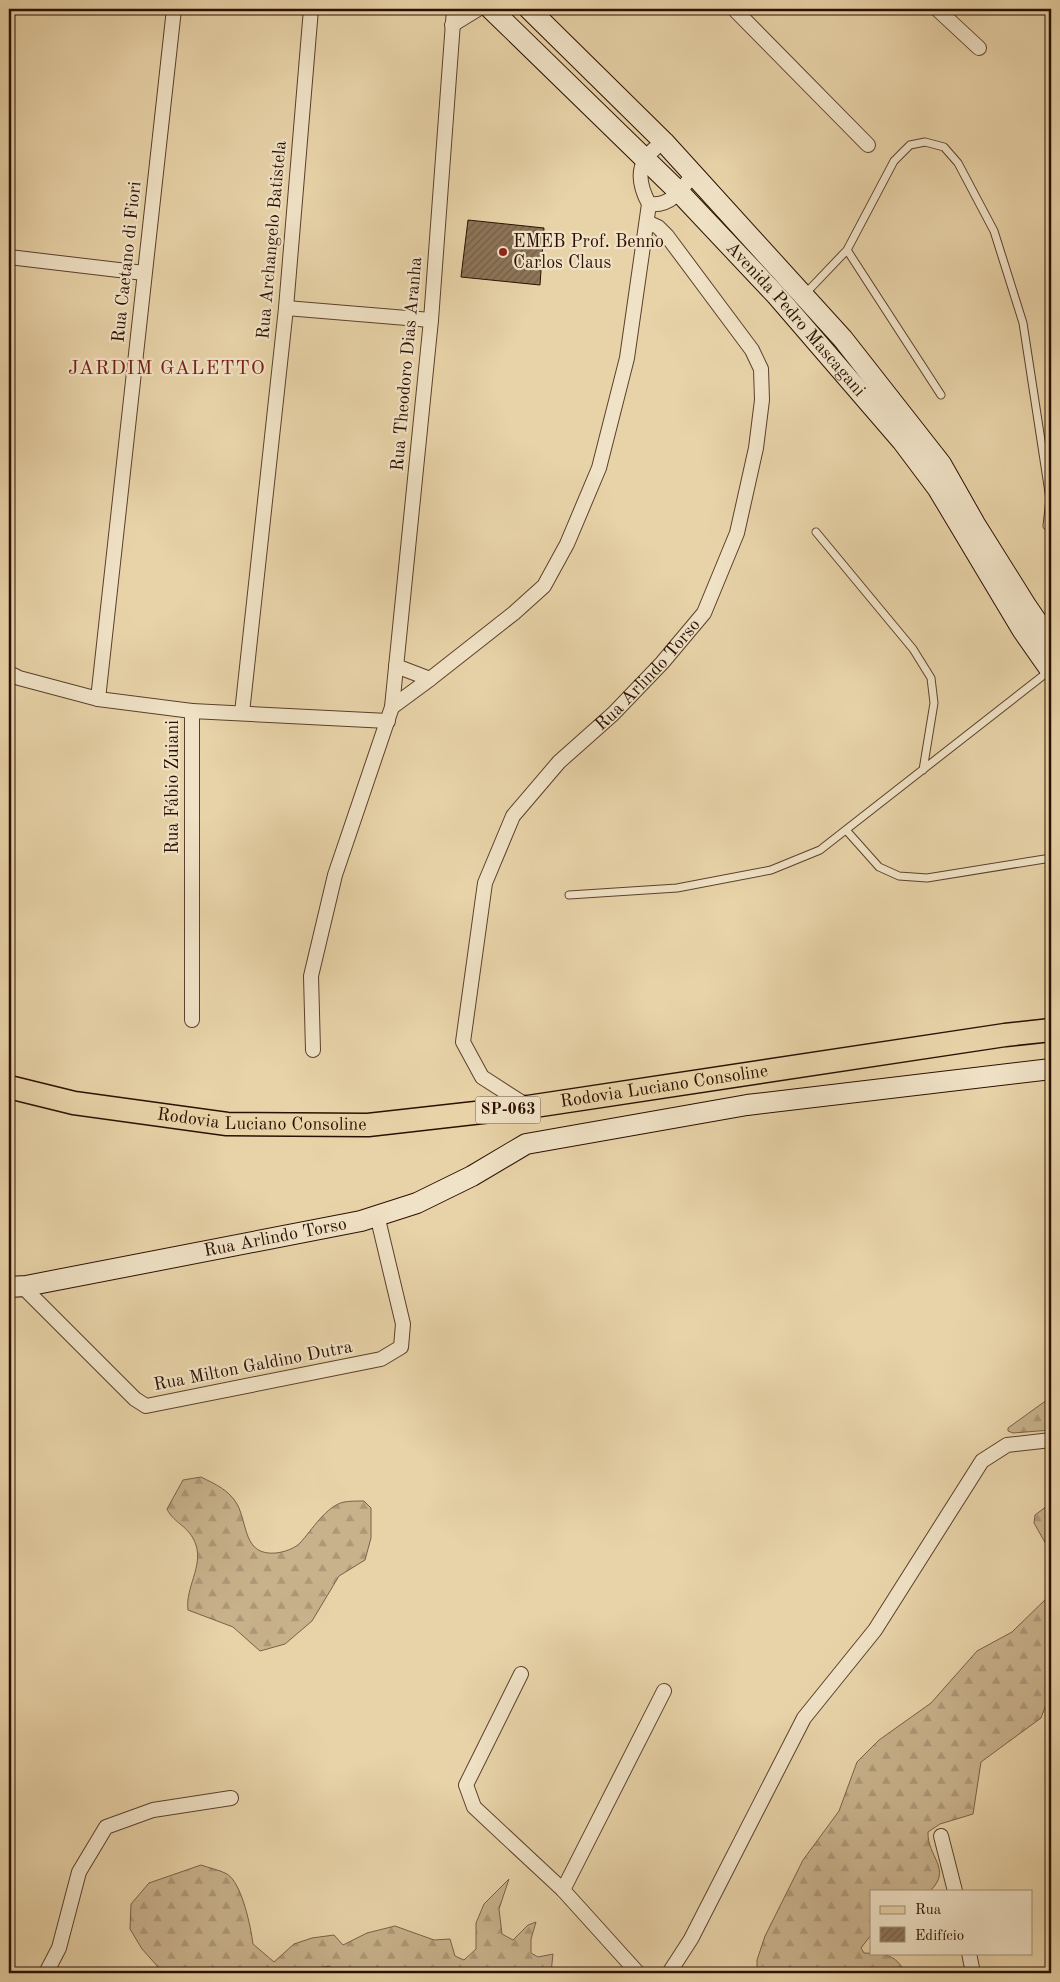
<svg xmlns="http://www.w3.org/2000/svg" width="1060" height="1982" font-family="'Old Standard TT',serif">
<defs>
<pattern id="forest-firs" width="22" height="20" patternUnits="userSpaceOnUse" patternTransform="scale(1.25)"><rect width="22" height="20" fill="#c8b28c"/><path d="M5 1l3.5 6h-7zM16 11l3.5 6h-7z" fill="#ac9877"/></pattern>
<pattern id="building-hatch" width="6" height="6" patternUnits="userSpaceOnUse" patternTransform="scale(1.25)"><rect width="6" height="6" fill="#8d7558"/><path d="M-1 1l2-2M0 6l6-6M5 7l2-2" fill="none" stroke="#735e47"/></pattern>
</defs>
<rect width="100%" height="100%" fill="#e8d3a8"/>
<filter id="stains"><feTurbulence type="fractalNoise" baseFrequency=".004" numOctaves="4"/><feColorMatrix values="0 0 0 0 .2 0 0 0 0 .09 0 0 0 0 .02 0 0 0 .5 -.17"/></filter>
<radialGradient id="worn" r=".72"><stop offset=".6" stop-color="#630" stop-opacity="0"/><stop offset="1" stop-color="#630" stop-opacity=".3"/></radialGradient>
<!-- forest -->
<path fill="url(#forest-firs)" stroke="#7a6047" d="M1051 1397V1430L1013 1433 1008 1431V1428Z
M201 1477C215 1484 229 1490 237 1504 248 1524 243 1556 276 1553 284 1552 294 1549 300 1543 312 1530 326 1506 344 1502 350 1501 357 1501 364 1501L371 1508V1538L365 1560 339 1576 312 1621 285 1644 260 1651 233 1627 188 1610C185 1588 203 1567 196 1545 189 1525 174 1524 167 1509L183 1480Z
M1051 1503V1553L1034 1523 1035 1515Z
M1051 1594V1691L1041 1718 981 1762 973 1814 940 1824 928 1832C927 1857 953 1869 930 1891H871V1935L861 1948 864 1953C885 1954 894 1953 906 1973H757V1960L765 1936 803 1860 839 1811 857 1762 879 1740 931 1703 977 1651 1012 1632Z
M201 1865C209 1868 220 1870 227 1874 242 1883 251 1928 253 1944L274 1962 294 1944 312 1938 334 1935 343 1945 367 1933 395 1926 434 1940 450 1939 455 1956 464 1960 476 1949V1923L484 1904 509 1879 499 1909 502 1934 513 1940 528 1925 536 1922 531 1939V1953L538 1957 553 1954 551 1973H340L329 1966 310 1970 307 1973H171L159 1968 142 1949 130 1929 131 1904 149 1883Z"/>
<!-- building -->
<path fill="url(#building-hatch)" stroke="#2b0f02" d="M468 220 544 228 540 285 461 277Z"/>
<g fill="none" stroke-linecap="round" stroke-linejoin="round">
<!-- lane casing -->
<g stroke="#5a402c" stroke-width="9">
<path id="lane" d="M847 250 941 395
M805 294 847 250 894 161 910 145 925 142 944 147 958 163 994 231 1023 323 1050 499 1047 526
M816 532 913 649 931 678 934 703 923 770
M846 830 879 867 899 876 927 878 1051 858
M569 895 677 888 771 870 820 850 1049 671"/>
</g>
<!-- street casing -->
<g stroke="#5a402c" stroke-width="16">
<g id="street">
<path d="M734 9 868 145"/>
<path d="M937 9 979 48"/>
<path d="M452 25 478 9"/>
<path d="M649 204C670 207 682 190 693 174"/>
<path d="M9 257 144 273"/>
<path d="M286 308 431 320"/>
<path d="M396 666 430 679"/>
<path d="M9 673 19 678 98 699 192 711V1020"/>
<path d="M98 699 174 9"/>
<path d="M392 707 430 679 514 613 544 586 567 544 599 468 627 358 649 204C635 178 637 158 664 142"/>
<path d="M192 711 388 721"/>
<path d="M242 713 286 308 311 9"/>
<path d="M313 1050 311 976 335 875 392 707 431 320 454 9"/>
<path id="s1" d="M527 1106 482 1077 463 1042 485 883 513 816 559 762 613 714 662 663 704 613 737 533 756 448 762 400 761 369 752 350 667 236 658 227 647 222"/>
<path d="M22 1286 135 1399 146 1406 381 1359 401 1347 403 1324 377 1215"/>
<path d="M521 1674 466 1785 474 1807 563 1890 638 1973"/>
<path d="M941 1836 955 1891"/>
<path d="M563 1890 664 1691"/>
<path d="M969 1953 973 1973"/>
<path d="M46 1973 59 1948 79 1872 106 1827 153 1810 231 1798"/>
<path d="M669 1973 691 1939 804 1718 875 1630 982 1461 1007 1445 1051 1440"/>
</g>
</g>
<!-- secondary casing -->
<g stroke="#2b0f02" stroke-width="22">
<g id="secondary">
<path id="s2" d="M491 9 679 192 777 296 902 441 938 489 1023 631 1051 671"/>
<path d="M529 9 664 142 843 339 941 464 975 524 1027 607 1051 642"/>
<path id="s3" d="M9 1287 26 1286 361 1221 417 1203 472 1176 526 1144 747 1105 1051 1069"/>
</g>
</g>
<!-- primary casing -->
<g stroke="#2b0f02" stroke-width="25">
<g id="primary">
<path id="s4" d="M9 1087 74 1103 227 1124 368 1125 528 1107 1005 1035 1051 1030"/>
</g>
</g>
<!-- lane -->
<use href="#lane" stroke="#f0e2c6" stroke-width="7"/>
<!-- street -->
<use href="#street" stroke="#f0e2c6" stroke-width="14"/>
<!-- secondary -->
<use href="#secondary" stroke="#f0e2c6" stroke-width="20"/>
<!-- primary -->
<use href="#primary" stroke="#e8d3a8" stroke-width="22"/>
</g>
<!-- markers -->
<circle fill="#8f2418" stroke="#f0e2c6" stroke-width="2" cx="503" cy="252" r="5"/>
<g text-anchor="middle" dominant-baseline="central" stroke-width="4.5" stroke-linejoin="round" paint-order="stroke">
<!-- shield labels -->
<rect fill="#f0e2c6" stroke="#664e3d" stroke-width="1" x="475.5" y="1096.5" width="65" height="27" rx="4"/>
<g font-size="16" font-weight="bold" fill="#2b0f02">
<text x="508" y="1110">SP-063</text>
</g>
<!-- street labels -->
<g font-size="18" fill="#2b0f02" stroke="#f0e2c6">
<text transform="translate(272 240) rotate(-85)">Rua Archangelo Batistela</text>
<text transform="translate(127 262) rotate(-84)">Rua Caetano di Fiori</text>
<text stroke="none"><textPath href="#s2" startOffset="435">Avenida Pedro Mascagani</textPath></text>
<text transform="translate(407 364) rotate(-85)">Rua Theodoro Dias Aranha</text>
<text stroke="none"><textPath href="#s1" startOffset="522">Rua Arlindo Torso</textPath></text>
<text transform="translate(173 787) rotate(-90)">Rua Fábio Zuiani</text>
<text stroke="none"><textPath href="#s4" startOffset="661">Rodovia Luciano Consoline</textPath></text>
<text stroke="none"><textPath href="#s4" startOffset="256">Rodovia Luciano Consoline</textPath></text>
<text stroke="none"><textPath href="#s3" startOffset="271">Rua Arlindo Torso</textPath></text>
<text transform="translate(253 1366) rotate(-11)">Rua Milton Galdino Dutra</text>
</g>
<!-- poi labels -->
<g font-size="18" fill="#2b0f02" stroke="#f0e2c6" text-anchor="start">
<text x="513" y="242">EMEB Prof. Benno<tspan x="513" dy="21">Carlos Claus</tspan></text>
</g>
<!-- quarter labels -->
<g font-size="20" letter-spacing="1" fill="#7a1f14" stroke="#f0e2c6">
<text x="167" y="369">JARDIM GALETTO</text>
</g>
</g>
<!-- margin -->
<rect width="1060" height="1982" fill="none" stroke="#e8d3a8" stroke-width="30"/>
<rect x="10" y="10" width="1040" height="1962" fill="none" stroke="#2b0f02" stroke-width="2.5"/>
<rect x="15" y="15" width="1030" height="1952" fill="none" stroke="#2b0f02"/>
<!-- legend -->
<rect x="870" y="1890" width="162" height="65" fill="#f0e2c6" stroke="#a18e78"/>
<rect x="880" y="1906" width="25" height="8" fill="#e8d3a8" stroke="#a18e78"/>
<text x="915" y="1914" font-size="15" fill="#2b0f02">Rua</text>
<rect x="880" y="1927" width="25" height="15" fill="url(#building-hatch)" stroke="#a18e78"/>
<text x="915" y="1940" font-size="15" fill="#2b0f02">Edifício</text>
<rect width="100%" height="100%" filter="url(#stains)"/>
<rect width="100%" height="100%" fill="url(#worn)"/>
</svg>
